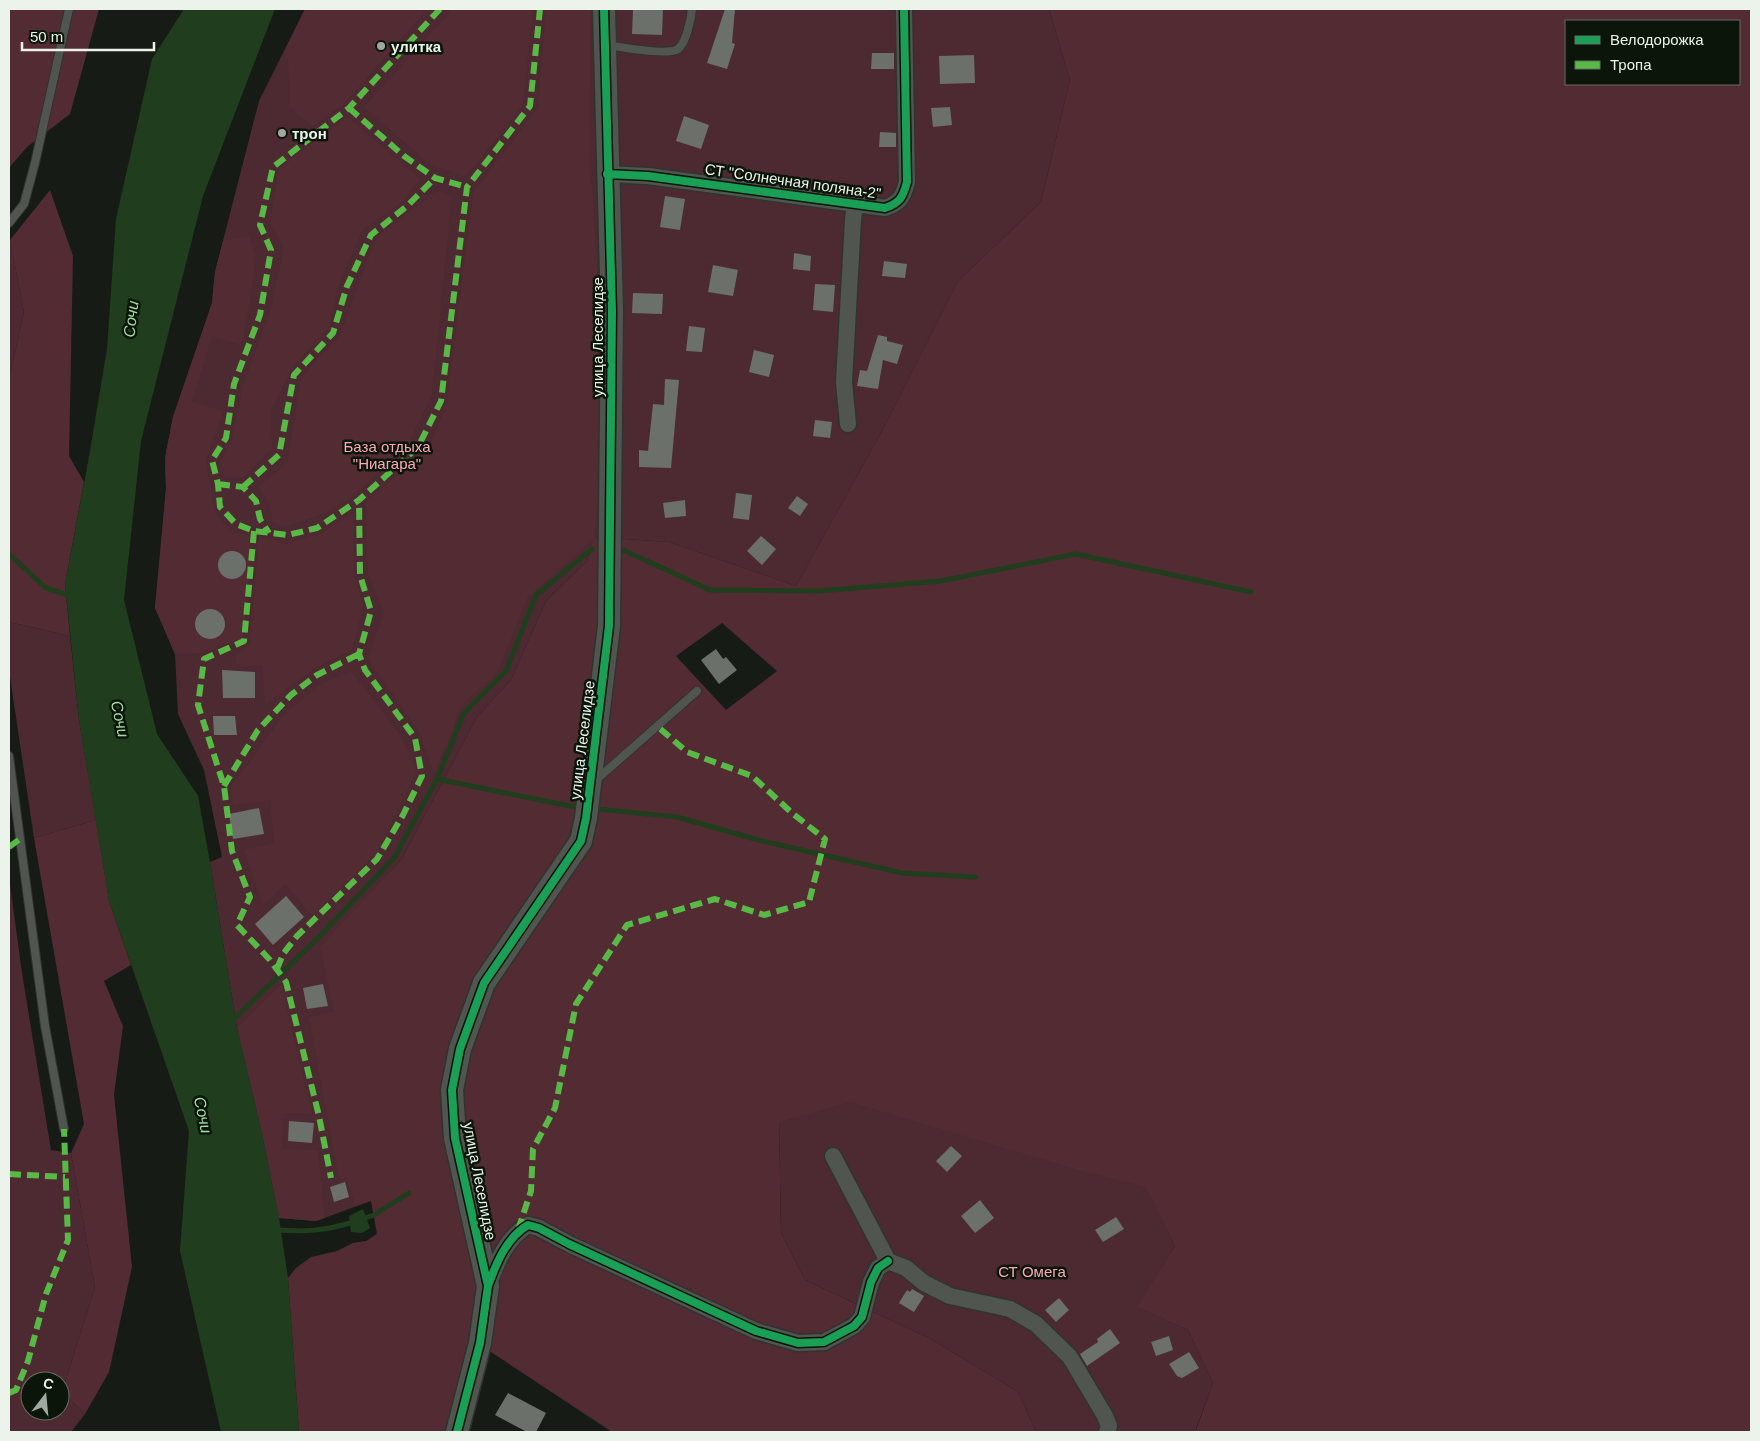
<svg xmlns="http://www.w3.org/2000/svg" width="1760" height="1441" font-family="Helvetica,sans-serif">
<rect width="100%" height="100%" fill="#161c15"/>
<!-- green -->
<path fill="#4d2a31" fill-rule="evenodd" d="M305 9H1049L1070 80 1041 202 958 281 882 431 796 586 669 542 594 537 587 561 546 601 511 680 477 717 401 860 371 894 334 1011 371 1201 316 1221 279 1218 262 1133 237 1028 210 862 222 857 204 770 178 714 175 654 155 608 166 489 165 458 173 417 212 303 215 272 259 101Z
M9 234 24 312 9 379Z
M9 622 70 636 79 720 96 820 34 838 9 670Z
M9 877 22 973 51 1150 71 1153 95 1287 62 1392 85 1414 71 1432H9ZM30 1381H60V1411H30Z
M600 885 1147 1187 1175 1246 1138 1307 1188 1330 1213 1383 1196 1429 1198 1432H1036L1018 1392 931 1339 805 1280 781 1233 779 1121Z"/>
<!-- forest -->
<path fill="#532b33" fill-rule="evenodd" d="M9 9H99L70 114 27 147 9 168Z
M305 9H427L344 104 312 126 290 107V85L286 48Z
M453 9H533L523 105 466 176 430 164 364 107Z
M546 9H591L589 170 592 188 602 336 607 430 594 537 669 542 796 586 882 431 958 281 1041 202 1070 80 1049 9H1751V1432H1199L1196 1430 1213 1383 1188 1330 1137 1307 1175 1246 1146 1187 1082 1171 850 1102 779 1122 781 1233 805 1280 931 1339 1018 1392 1036 1432H612L485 1348 466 1432H299L288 1278 296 1268 311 1257 337 1251 353 1243 366 1241 377 1234 371 1201 355 1206 348 1178 339 1179 309 1018 334 1011 320 947 401 860 477 717 511 680 546 601 587 561 593 539 528 597 498 671 460 707 451 735 434 772 419 732 368 658 384 613 368 574 366 500 427 452 447 403 473 193 538 108ZM1566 21H1739V84H1566ZM722 623 777 671 726 710 676 656Z
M347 117 420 179 401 203 363 229 337 289 329 328 292 367 271 412 272 448 243 477 225 478 220 461 232 441 243 386 271 309 284 247 270 223 279 169Z
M50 190 73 256 69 456 84 482 65 584 70 636 9 622V379L24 312 10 240Z
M436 191 452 196 432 394 410 441 354 496 325 513 284 527 273 522 267 499 258 487 287 463 302 377 340 335 376 238Z
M249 236 256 257 247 320 241 345 212 336 192 402 223 411 206 461 215 513 231 532 253 536 243 638 199 653 175 654 155 608 166 489 165 458 173 417 212 303 215 272 223 241Z
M353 512 354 574 363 606 352 650 315 668 265 705 262 665 237 666 236 656 250 645 259 536 285 544 321 534Z
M351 671 400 735 417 771 376 854 312 916 286 884 263 905 244 850 274 843 270 800 233 805 231 787 283 716 319 685Z
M96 820 109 901 131 965 104 981 123 1026 114 1095 132 1267 109 1372 85 1414 62 1392 95 1287 71 1153 84 1124 34 838Z
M281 985 312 1113H284L282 1149 318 1150 325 1218 316 1221 279 1218 262 1133 237 1028Z"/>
<!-- water -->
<path fill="#203e1d" d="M184 9H275L203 196 141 441 124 600 157 734 198 796 210 862 237 1028 262 1133 279 1218 288 1278 299 1432H221L180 1251 189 1131 109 901 79 720 65 584 89 457 107 349 116 219 152 59Z
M363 1209 370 1228 362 1233 351 1232 349 1216Z"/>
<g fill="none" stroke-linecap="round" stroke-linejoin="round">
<!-- stream -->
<path stroke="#203e1d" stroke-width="5" d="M623 550 710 590 820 591 941 581 1076 554 1251 592
M9 554 46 588 71 596
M437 779 565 805 578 807
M597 809 677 817 762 841 902 873 976 877
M235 1018 318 938 394 858 437 779 464 713 506 671 536 595 592 549
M362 1219 374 1215 409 1193
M276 1230C307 1232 323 1231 354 1222"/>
</g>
<!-- building -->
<path fill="#6b706a" d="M633 9H663L662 35 632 34Z
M725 9H735L732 43 735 44 727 69 707 63Z
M872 53H894V69H871Z
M974 55 975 83 940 84 939 56Z
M950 107 952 125 933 127 931 108Z
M684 116 709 125 701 149 676 141Z
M880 132 896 133V147H879Z
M665 196 685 199 680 230 660 227Z
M794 253 811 256 810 271 793 269Z
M884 261 907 264 905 278 882 276Z
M713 265 738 270 733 296 708 292Z
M815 284 835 285 833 312 813 310Z
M633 293 663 294 662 314 632 313Z
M689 326 705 328 702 352 686 351Z
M878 335 887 337V341L903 345 897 364 883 360 878 389 857 386 860 370 867 371Z
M754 350 774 355 769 377 749 372Z
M665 379 679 380 671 468 639 467V450L648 451 653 404 664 405Z
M815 420 832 422 830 438 813 436Z
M736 493 752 495 749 520 733 518Z
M797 496 808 504 800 516 788 508Z
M685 500 686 516 665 518 663 503Z
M761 536 776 549 762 565 747 551Z
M218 565a14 14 0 1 1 28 0a14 14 0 1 1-28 0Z
M195 624a15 15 0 1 1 30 0a15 15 0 1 1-30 0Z
M716 649 723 659 726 657 737 670 719 684 701 660Z
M222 670 255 672V698H223Z
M213 716H235L237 735H214Z
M259 808 264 834 233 839 229 814Z
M286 896 304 917 273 945 255 924Z
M323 984 328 1006 307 1009 303 988Z
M289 1121 314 1123 312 1143 288 1141Z
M951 1146 962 1156 947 1172 936 1161Z
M345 1182 349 1197 334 1202 330 1187Z
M980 1200 994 1218 975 1233 961 1216Z
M1116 1217 1124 1229 1103 1242 1095 1230Z
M912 1289 924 1296 914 1312 899 1303 907 1290 910 1292Z
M1059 1298 1069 1310 1056 1322 1045 1310Z
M1110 1329 1120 1343 1087 1366 1080 1354 1098 1342 1097 1339Z
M1169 1336 1173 1350 1156 1356 1151 1342Z
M1189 1352 1199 1368 1182 1378 1177 1376 1169 1364Z
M508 1393 546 1413 536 1432H527L495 1415Z"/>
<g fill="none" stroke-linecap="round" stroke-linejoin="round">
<!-- lane casing -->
<g stroke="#303430" stroke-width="10">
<path id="lane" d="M607 45C620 47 669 56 678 49 686 43 691 19 692 9
M9 223 24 204 35 163 69 9
M9 756 45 1026 64 1129
M596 780 697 691"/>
</g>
<!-- street casing -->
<g stroke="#303430" stroke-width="19">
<path id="street" d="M607 174 648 176 885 208C900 203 903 197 907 182L904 9
M848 424 844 382 853 220 855 204
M833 1156 888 1261 906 1268 924 1283 950 1296 1010 1309 1036 1324 1070 1357 1105 1416 1109 1426 1107 1432
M488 1286C496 1264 506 1238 528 1225L539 1228 569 1244 756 1331 798 1343 824 1342 854 1326 862 1317 871 1282 878 1268 888 1261"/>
</g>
<!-- secondary casing -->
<g stroke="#303430" stroke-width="25">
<path id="secondary" d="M457 1432 480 1343 488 1286 455 1138 452 1090 460 1049 484 983 581 841 586 818 609 626 612 311 604 9"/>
</g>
<!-- lane -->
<use href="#lane" stroke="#515550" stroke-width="8"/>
<!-- street -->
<use href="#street" stroke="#515550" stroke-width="16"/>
<!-- secondary -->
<use href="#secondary" stroke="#515550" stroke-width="22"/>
<!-- quiet -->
<path stroke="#58b947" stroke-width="6" stroke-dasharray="12 6" stroke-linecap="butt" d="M440 9 349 108 273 167 260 225 271 250 260 315 234 384 226 438 212 460 218 484 220 507 236 524 254 531 288 535 317 528 359 500 418 447 441 401 467 187 530 106 540 9
M349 108 404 156 435 178 467 187
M218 484 243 487 256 501 260 519 269 533
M243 487 279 455 294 375 333 333 347 286 371 235 407 206 435 178
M254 531 244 641 204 659 198 705 224 786 232 851 250 897 237 925 270 960 286 982 319 1116 331 1178
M224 786 258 730 291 695 317 675 359 654
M9 847 20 839
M277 969 283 954 297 936 377 859 403 815 422 776 415 738 365 670 359 654 371 611 360 575 359 500
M9 1174 65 1177
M518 1230 531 1191 533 1149 555 1108 576 1004 627 925 715 899 764 915 809 902 825 839 792 813 752 776 687 752 657 726
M9 1393 16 1390 28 1361 46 1294 68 1240 64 1129"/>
<!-- cycleway casing -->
<g stroke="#0b150a" stroke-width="11">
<path id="cycleway" d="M607 174 648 176 885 208C900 203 903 197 907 182L904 9
M488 1286C496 1264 506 1238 528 1225L539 1228 569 1244 756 1331 798 1343 824 1342 854 1326 862 1317 871 1282 878 1268 888 1261
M457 1432 480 1343 488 1286 455 1138 452 1090 460 1049 484 983 581 841 586 818 609 626 612 311 604 9"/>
</g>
<!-- cycleway -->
<use href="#cycleway" stroke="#1a9f57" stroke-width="8"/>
</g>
<!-- markers -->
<g fill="#a0a89f" stroke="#0b150a" stroke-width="2">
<circle cx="381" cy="46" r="5"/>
<circle cx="282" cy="133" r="5"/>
</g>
<g text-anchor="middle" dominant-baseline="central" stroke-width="5" stroke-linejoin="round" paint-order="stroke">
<!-- poi labels -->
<g font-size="15" font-weight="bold" fill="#ebf3ea" stroke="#0b150a" text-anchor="start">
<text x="391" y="46">улитка</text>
<text x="292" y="133">трон</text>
</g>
<!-- street labels -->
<g font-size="15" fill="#ebf3ea" stroke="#0b150a">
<text transform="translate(793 181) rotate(8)">СТ "Солнечная поляна-2"</text>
<text transform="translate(597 337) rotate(-90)">улица Леселидзе</text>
<text transform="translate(582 740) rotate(-83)">улица Леселидзе</text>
<text transform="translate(480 1181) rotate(79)">улица Леселидзе</text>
</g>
<!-- park labels -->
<g font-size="15" fill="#fca8b9" stroke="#0b150a">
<text x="387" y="446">База отдыха<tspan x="387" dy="17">"Ниагара"</tspan></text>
<text x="1032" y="1271">СТ Омега</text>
</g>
<!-- water labels -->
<g font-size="16" font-style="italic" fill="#a5db9f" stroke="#0b150a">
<text transform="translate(131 319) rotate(-83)">Сочи</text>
<text transform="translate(120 719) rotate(78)">Сочи</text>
<text transform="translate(203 1115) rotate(78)">Сочи</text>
</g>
</g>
<!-- border -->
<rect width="1760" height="1441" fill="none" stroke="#ebf3ea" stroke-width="20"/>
<!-- legend -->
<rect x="1565" y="20" width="175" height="65" fill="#0b150a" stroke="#656e64"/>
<rect x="1575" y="36" width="25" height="8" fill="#1a9f57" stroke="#656e64"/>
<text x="1610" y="45" font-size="15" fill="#ebf3ea">Велодорожка</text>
<rect x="1575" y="61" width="25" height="8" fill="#58b947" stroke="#656e64"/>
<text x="1610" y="70" font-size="15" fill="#ebf3ea">Тропа</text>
<!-- north arrow -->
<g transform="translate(45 1396) rotate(16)"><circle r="24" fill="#0b150a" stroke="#656e64"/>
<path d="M0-4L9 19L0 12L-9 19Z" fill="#a0a89f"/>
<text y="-8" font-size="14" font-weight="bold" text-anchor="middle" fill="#ebf3ea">С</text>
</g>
<!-- scale -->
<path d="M22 42v8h132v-8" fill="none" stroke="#ebf3ea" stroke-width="2.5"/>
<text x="30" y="42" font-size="15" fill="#ebf3ea" stroke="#0b150a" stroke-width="4" paint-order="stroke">50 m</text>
</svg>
